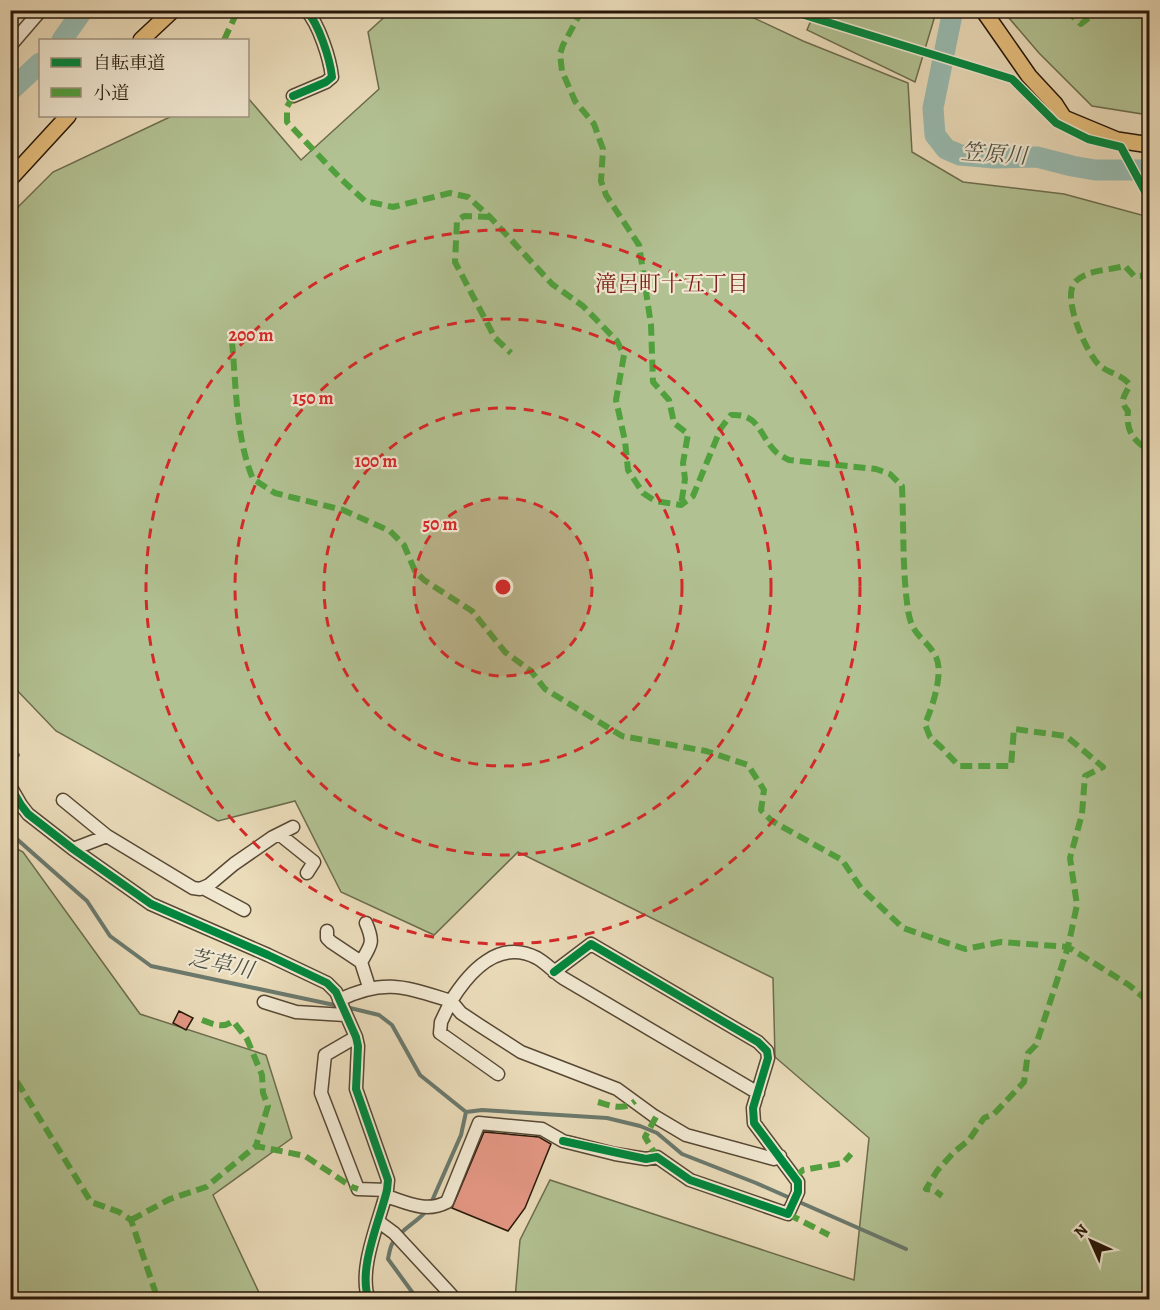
<svg xmlns="http://www.w3.org/2000/svg" width="1160" height="1310" font-family="Alegreya,'Noto Serif JP',serif">
<rect width="100%" height="100%" fill="#eadbb9"/>
<filter id="stains"><feTurbulence type="fractalNoise" baseFrequency=".00333" numOctaves="4"/><feColorMatrix values="0 0 0 0 .2 0 0 0 0 .09 0 0 0 0 .02 0 0 0 .5 -.17"/></filter>
<radialGradient id="worn" r=".72"><stop offset=".6" stop-color="#630" stop-opacity="0"/><stop offset="1" stop-color="#630" stop-opacity=".3"/></radialGradient>
<!-- green -->
<path fill="#b2c192" stroke="#6c6c4d" stroke-width="1.5" d="M391 11H739L803 41 908 83 912 152 963 182 1064 194 1149 217V1299H515L520 1240 550 1180 854 1280 869 1138 775 1057 773 978 518 852 434 935 341 892 295 801 218 821 56 731 11 684V214L53 172 172 116H248V98L301 160 379 89 368 32Z
M815 11H931L934 19 915 82 807 30Z
M1003 11H1149V115L1092 106 1039 53Z
M10 845 23 852 140 1014 266 1055 292 1138 213 1195 262 1299H11Z"/>
<g fill="none" stroke-linecap="round" stroke-linejoin="round">
<!-- stream -->
<path stroke="#6a796d" stroke-width="4" d="M10 747 18 755 10 768
M10 833 87 901 110 936 151 966 339 1006
M346 1007 379 1015 392 1025 420 1075 466 1112
M466 1112 482 1110 607 1118 640 1126 657 1133 682 1154 756 1183 906 1249
M431 1203 461 1135 466 1112
M418 1300 388 1259C389 1254 390 1248 392 1244 400 1229 417 1223 427 1210"/>
<!-- river -->
<path stroke="#98bbb1" stroke-width="21" d="M953 10 933 108 935 135 946 149 960 155 994 158 1037 157 1072 166 1095 170H1150
M62 40 83 10
M10 91 40 63"/>
</g>
<!-- building -->
<path fill="#e49784" stroke="#261708" stroke-width="1.5" d="M179 1011 193 1018 186 1030 173 1023Z
M484 1132 539 1137 551 1144 525 1208 508 1231 452 1208Z"/>
<g fill="none" stroke-linecap="round" stroke-linejoin="round">
<!-- minor casing -->
<g stroke="#574834" stroke-width="15">
<path id="minor" d="M10 46 41 10
M293 96 326 82 332 77C330 59 319 24 306 10
M10 786 21 805 28 814 73 849 151 904 268 955 327 983 336 992 356 1037 358 1046 356 1089 388 1180 387 1190C380 1220 357 1270 369 1300
M63 800 107 836
M279 834 314 862 307 873
M73 849 107 836 193 888 200 889 209 885 234 864 273 837 293 827
M203 888 244 910
M327 931V938L331 942 361 962 369 987
M361 962C372 944 374 942 366 923
M339 1000C385 978 405 987 451 1001 469 972 499 938 537 958 546 963 554 972 563 978L758 1093
M264 1002 296 1012 345 1015
M356 1037 325 1055 321 1093 358 1189 387 1190
M498 1074 440 1033 441 1022 451 1001 461 1013 479 1025 521 1052 617 1089 654 1116 686 1135 774 1159 780 1156
M386 1196C408 1203 426 1213 447 1202L479 1123 542 1129 563 1141 615 1154 646 1159 657 1157 690 1180 788 1214 798 1192V1182L754 1123 753 1108 768 1058 767 1051 758 1042 591 944 554 972
M379 1222 394 1233 456 1300"/>
</g>
<!-- major casing -->
<g stroke="#261708" stroke-width="18">
<path id="major" d="M983 10 1029 76 1055 104 1064 118 1117 140 1150 145
M141 40 173 10
M10 179 68 116"/>
</g>
<!-- minor -->
<use href="#minor" stroke="#f1e8d2" stroke-width="12"/>
<!-- major -->
<use href="#major" stroke="#e5be7c" stroke-width="15"/>
<!-- quiet -->
<path stroke="#50a13e" stroke-width="6" stroke-dasharray="12 6" stroke-linecap="butt" d="M582 10 563 45 560 54 562 71 575 101 594 124 603 149 601 181 606 195 639 245 651 325 653 382 669 400 674 423 688 434 683 463 685 479 681 505
M1066 10 1081 24 1099 10
M224 40 238 10
M293 96 287 107V122L341 179 365 201 393 207 450 193 468 197 490 217 552 284 583 306 617 341 624 355 616 400 625 441 628 470 643 493 655 501 681 505 693 496 721 428 731 415C760 413 759 436 776 452 779 455 785 458 789 460L876 469 890 474 902 486C904 527 902 569 908 610 912 638 926 637 936 657 944 673 932 708 925 724L930 737 941 747 959 766H1011L1014 729 1066 736 1103 767 1085 776 1082 814 1070 858 1077 905 1068 947 1036 1045 1028 1053 1024 1082 994 1114 984 1118 969 1140 954 1152 937 1171 926 1189 934 1190 942 1196
M490 217 464 216 457 221 455 262 495 338 511 353
M1150 270 1141 276H1134L1125 266C1110 270 1087 270 1076 281 1060 295 1086 352 1099 365 1108 373 1123 375 1130 385 1124 396 1119 401 1128 411 1126 433 1133 439 1150 452
M232 341C236 385 236 439 253 479L275 493 343 510 390 531 404 545 415 571 424 580 472 611 505 652 531 671 545 689 622 736 706 751 748 765 764 790 761 810 772 821 842 860 861 888 903 928 965 949 1001 942 1068 947 1129 985 1150 1003
M202 1020C213 1024 223 1029 233 1021L247 1039 262 1075 263 1093 268 1106 256 1146
M10 1065 16 1080 91 1202 119 1212 131 1220 158 1300
M598 1102C612 1106 623 1111 635 1101
M656 1117 645 1137 657 1157
M795 1177 803 1170 843 1163 851 1154
M788 1214 829 1235
M131 1220 170 1199 206 1187 256 1146 305 1156 352 1187 358 1189"/>
<!-- cycleway casing -->
<g stroke="#f1e8d2" stroke-width="11">
<path id="cycleway" d="M788 10 1012 79 1056 123 1088 139 1121 147 1147 195H1150
M293 96 326 82 332 77C330 59 319 24 306 10
M10 786 21 805 28 814 73 849 151 904 268 955 327 983 336 992 356 1037 358 1046 356 1089 388 1180 387 1190C380 1220 357 1270 369 1300
M554 972 591 944 758 1042 767 1051 768 1058 753 1108 754 1123 798 1182V1192L788 1214 690 1180 657 1157 646 1159 563 1141"/>
</g>
<!-- cycleway -->
<use href="#cycleway" stroke="#00873e" stroke-width="8"/>
</g>
<!-- distance rings -->
<circle cx="503" cy="587" r="89" fill="#d62828" fill-opacity=".12"/>
<g fill="none" stroke="#d62828" stroke-width="3" stroke-dasharray="10 8">
<circle cx="503" cy="587" r="89"/>
<circle cx="503" cy="587" r="179"/>
<circle cx="503" cy="587" r="268"/>
<circle cx="503" cy="587" r="357"/>
</g>
<g text-anchor="middle" dominant-baseline="central" stroke-width="4.5" stroke-linejoin="round" paint-order="stroke">
<!-- water labels -->
<g font-size="22" font-style="italic" fill="#4e5043" stroke="#f1e8d2">
<text transform="translate(994 154) rotate(4)">笠原川</text>
<text transform="translate(221 964) rotate(12)">芝草川</text>
</g>
<!-- neighbourhood labels -->
<g font-size="22" fill="#7a1f14" stroke="#f1e8d2">
<text x="672" y="284">滝呂町十五丁目</text>
</g>
</g>
<circle cx="503" cy="587" r="9" fill="#d62828" stroke="#f1e8d2" stroke-width="3"/>
<g font-size="18" text-anchor="middle" font-weight="bold" fill="#d62828" stroke="#f1e8d2" stroke-width="4.5" stroke-linejoin="round" paint-order="stroke">
<text x="251" y="341">200 m</text>
<text x="313" y="404">150 m</text>
<text x="376" y="467">100 m</text>
<text x="440" y="530">50 m</text>
</g>
<!-- margin -->
<rect width="1160" height="1310" fill="none" stroke="#eadbb9" stroke-width="36"/>
<rect x="12" y="12" width="1136" height="1286" fill="none" stroke="#261708" stroke-width="3"/>
<rect x="18" y="18" width="1124" height="1274" fill="none" stroke="#261708" stroke-width="1.5"/>
<!-- legend -->
<rect x="39" y="39" width="210" height="78" fill="#f1e8d2" stroke="#a09481" stroke-width="1.5"/>
<rect x="51" y="58" width="30" height="9" fill="#00873e" stroke="#a09481" stroke-width="1.5"/>
<text x="93" y="69" font-size="18" fill="#261708">自転車道</text>
<rect x="51" y="88" width="30" height="9" fill="#50a13e" stroke="#a09481" stroke-width="1.5"/>
<text x="93" y="99" font-size="18" fill="#261708">小道</text>
<!-- north arrow -->
<g transform="translate(1091 1241) rotate(315)" stroke="#f1e8d2" stroke-width="4.5" paint-order="stroke">
<path d="M0-4.5L10 22L0 15L-10 22Z" fill="#261708"/>
<text y="-9" font-size="16" font-weight="bold" text-anchor="middle" fill="#261708">N</text>
</g>
<rect width="100%" height="100%" filter="url(#stains)"/>
<rect width="100%" height="100%" fill="url(#worn)"/>
</svg>
